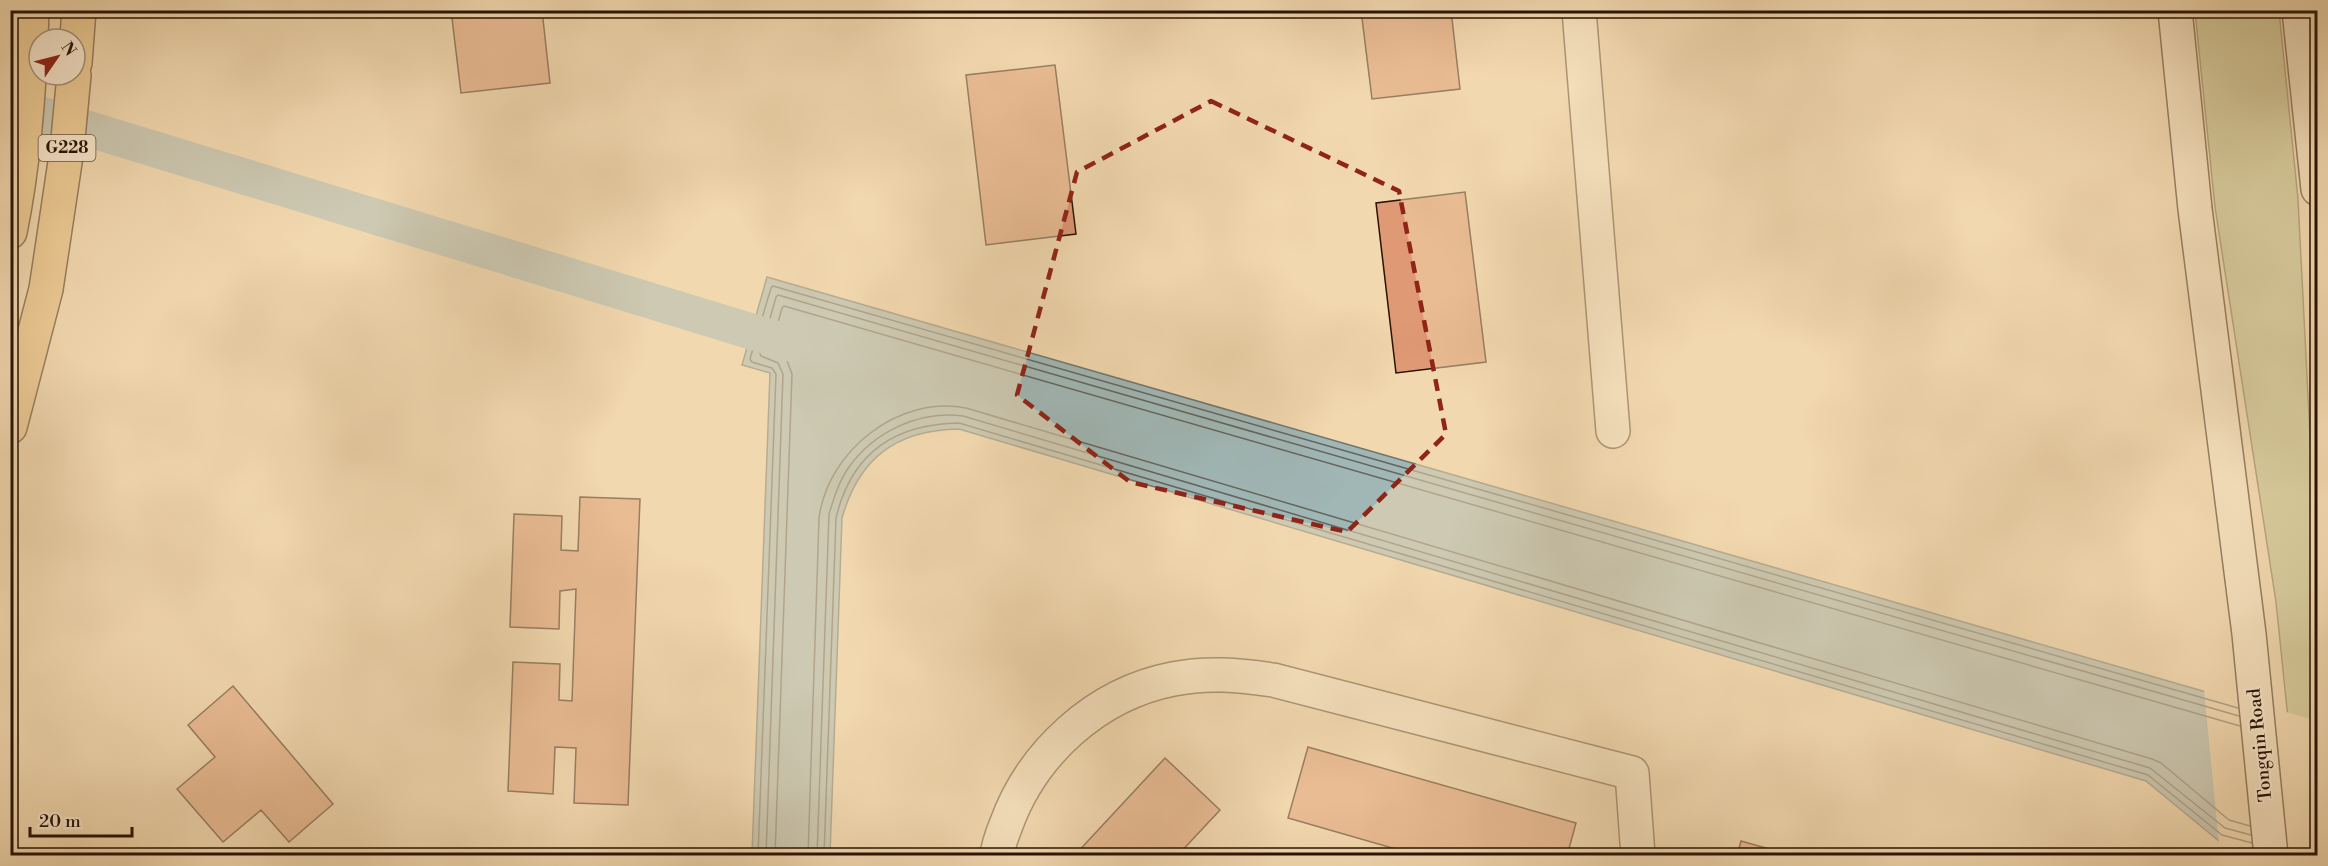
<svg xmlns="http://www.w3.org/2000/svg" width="2328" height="866" font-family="'Libre Bodoni',serif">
<rect width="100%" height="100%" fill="#f2d8af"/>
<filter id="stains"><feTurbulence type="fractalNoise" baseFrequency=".00333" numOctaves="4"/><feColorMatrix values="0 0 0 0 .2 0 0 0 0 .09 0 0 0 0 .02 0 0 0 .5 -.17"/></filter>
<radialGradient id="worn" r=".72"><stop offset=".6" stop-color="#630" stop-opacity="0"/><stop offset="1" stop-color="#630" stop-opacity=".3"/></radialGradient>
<!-- green -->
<path fill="#babf8b" stroke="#716846" stroke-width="1.5" d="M2195 11H2279L2298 199 2317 574V855H2302L2276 602 2215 207Z"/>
<!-- water -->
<path fill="#a0b7b6" stroke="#70756e" stroke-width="1.5" d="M767 277 2317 724V855L2219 841 2146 781 959 429C896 430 859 458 842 518L830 855H752L770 373 742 365Z"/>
<!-- pier -->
<path fill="#f2d8af" d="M2204 689 2318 721 2317 855 2261 856 2219 844Z"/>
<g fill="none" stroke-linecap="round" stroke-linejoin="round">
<!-- shore -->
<path stroke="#64645c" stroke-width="1.5" d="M758 856 776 374 772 368 752 362 750 359 771 288 773 286 2238 708
M766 856 783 374 778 363 761 356 760 354 776 297 778 295 2239 716
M775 856 792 374 786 358 771 348 782 308 784 306 2240 726
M808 856 819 518C828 451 898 395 966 408L2152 759 2161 763 2229 820 2250 826
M817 856 829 514C834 498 839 481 849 467 874 432 919 410 963 416L2150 768 2225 828 2251 835
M824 856 836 518C851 454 894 424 959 423L2148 775 2222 835 2252 843"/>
<!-- canal -->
<path stroke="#a0b7b6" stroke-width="36" d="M10 105 799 346"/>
</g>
<!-- building -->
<path fill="#df9974" stroke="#281202" stroke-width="1.5" d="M451 10H542L550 83 461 93Z
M1361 10H1451L1460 89 1372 99Z
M1055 65 1076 234 986 245 966 75Z
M1465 192 1486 362 1396 373 1376 203Z
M580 497 640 499 628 805 574 803 576 748 555 747 553 794 508 791 513 662 560 664 559 700 572 701 576 589 560 591 559 629 510 627 514 514 562 516 561 550 578 551Z
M233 686 333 804 289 842 261 810 223 842 177 789 215 757 188 725Z
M1308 747 1576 823 1567 856H1420L1288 818Z
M1165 758 1220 810 1177 856H1074Z
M1741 841 1794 856H1737Z"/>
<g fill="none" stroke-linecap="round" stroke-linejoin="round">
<!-- minor casing -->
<g stroke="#5a442d" stroke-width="36">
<path id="minor" d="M1579 10 1613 431
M997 856C998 845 1002 835 1006 825 1032 753 1096 694 1173 679 1207 672 1239 675 1273 680L1632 773 1638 856"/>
</g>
<!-- secondary casing -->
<g stroke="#281202" stroke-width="36">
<path id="secondary" d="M2175 10 2195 209 2249 634 2271 856
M2299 10 2318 189"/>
</g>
<!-- trunk casing -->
<g stroke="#281202" stroke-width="36">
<path id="trunk" d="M75 63 79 10
M10 232C25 159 30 84 32 10
M10 427 46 289 67 149 74 75"/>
</g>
<!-- minor -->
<use href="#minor" stroke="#f7e6cb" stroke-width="33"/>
<!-- secondary -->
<use href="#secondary" stroke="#f7e6cb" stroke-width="33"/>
<!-- trunk -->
<use href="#trunk" stroke="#e9bc78" stroke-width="33"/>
</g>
<!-- marked area -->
<path d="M0 0H2328V866H0ZM1211 101 1399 191 1446 434 1347 532 1130 482 1017 395 1077 172Z" fill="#f2d8af" fill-opacity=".55" fill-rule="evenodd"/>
<path fill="none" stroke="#8f2418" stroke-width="4.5" stroke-dasharray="12 8" stroke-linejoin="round" d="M1211 101 1399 191 1446 434 1347 532 1130 482 1017 395 1077 172Z"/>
<g text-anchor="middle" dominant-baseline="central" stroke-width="4.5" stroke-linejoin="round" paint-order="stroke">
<!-- shield labels -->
<rect fill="#f7e6cb" stroke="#66523e" stroke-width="1.5" x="38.5" y="135" width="57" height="26" rx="4.5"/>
<g font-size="16" font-weight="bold" fill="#281202">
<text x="67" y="148">G228</text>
</g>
<!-- street labels -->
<g font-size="18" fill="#281202" stroke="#f7e6cb">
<text transform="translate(2260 745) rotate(-96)">Tongqin Road</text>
</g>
</g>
<!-- margin -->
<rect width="2328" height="866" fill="none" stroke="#f2d8af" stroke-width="36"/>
<rect x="12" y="12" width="2304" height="842" fill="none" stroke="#281202" stroke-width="3"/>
<rect x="18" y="18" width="2292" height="830" fill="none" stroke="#281202" stroke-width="1.5"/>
<!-- north arrow -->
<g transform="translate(57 57) rotate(55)"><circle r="28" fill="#f7e6cb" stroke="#a4917b" stroke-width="1.5"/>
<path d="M0-4.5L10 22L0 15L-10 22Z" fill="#8f2418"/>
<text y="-9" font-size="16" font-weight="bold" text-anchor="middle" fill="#281202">N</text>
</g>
<!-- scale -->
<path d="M30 827v9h102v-9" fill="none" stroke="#281202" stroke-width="3"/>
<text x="39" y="827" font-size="18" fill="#281202" stroke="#f7e6cb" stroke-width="4.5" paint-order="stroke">20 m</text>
<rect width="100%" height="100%" filter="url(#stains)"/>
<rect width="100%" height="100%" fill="url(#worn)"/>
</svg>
